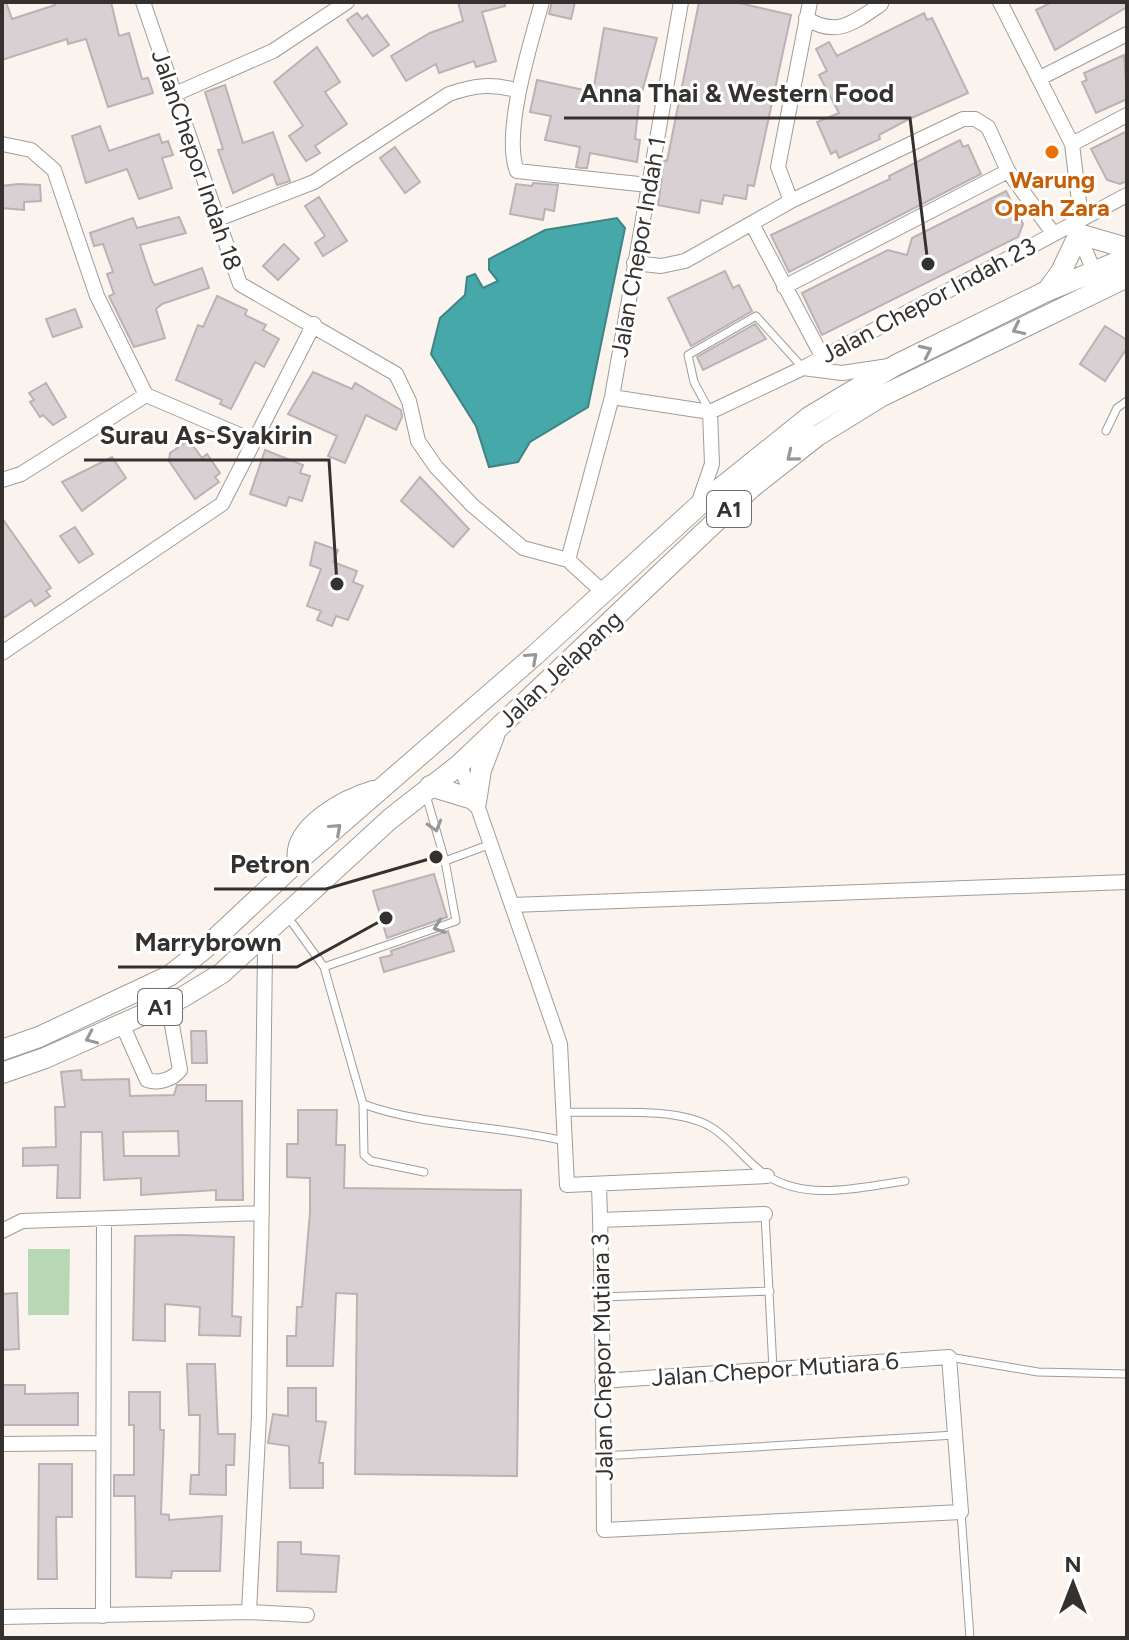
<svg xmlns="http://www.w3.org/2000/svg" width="1129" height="1640" font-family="Figtree,sans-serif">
<rect width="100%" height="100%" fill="#fbf4ee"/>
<!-- green -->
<path fill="#b8d7b4" d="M70 1249 69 1315H28V1249Z"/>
<!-- water -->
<path fill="#46a8a9" stroke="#418484" stroke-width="2" d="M617 218 625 228 588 407 530 442 518 462 489 467 476 426 431 354 440 318 465 295 467 277 475 274 483 288 498 281 489 270V259L545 230Z"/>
<!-- building -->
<path fill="#d9d0d3" stroke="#bab2b5" stroke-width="2" fill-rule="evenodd" d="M2 2H6L12 19 55 5 54 2H111L119 36 129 33 142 79 148 78 153 93 108 107 86 39 68 44 67 39 2 60Z
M458 2H504L505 6 482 12 496 61 476 67 474 61 439 73 436 64 406 81 391 56 430 33 463 21Z
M552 2H575L571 19 549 14Z
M699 2H735L791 15 754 186 748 185 746 199 724 195 722 204 701 200 699 213 658 205 664 160 667 161Z
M1052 2H1127V7L1055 50 1036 10Z
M357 13 362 19 367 15 389 45 373 56 347 20Z
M924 13 927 20 932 18 968 93 907 120 879 135 880 139 839 158 836 151 831 154 817 122 839 113 819 75 827 71 816 49 829 42 837 56Z
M604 28 657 38 639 103 635 139 640 140 637 162 590 153 587 168H581L576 167 580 147 545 140 551 116 530 112 537 80 593 92Z
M317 47 340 82 325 92 347 124 315 146 320 153 306 161 289 136 303 126 274 82Z
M1124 55 1127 99 1096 113 1082 82 1087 80 1084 73Z
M225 85 243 143 273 132 290 181 277 185 273 174 233 193 218 150 223 149 205 92Z
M100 126 109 151 159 134 162 143 168 141 173 155 162 158 172 188 139 199 127 169 86 183 72 136Z
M1127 131V181L1120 184 1107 180 1091 149Z
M960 140 963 147 968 145 981 174 789 272 771 235 890 179 889 176Z
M395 147 420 182 405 193 380 158Z
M533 183 558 185 554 211 545 209 543 220 510 214 516 184 532 186Z
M18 184 40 185 41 201 24 202V210L2 208V186Z
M1006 191 1023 224 1018 237 822 335 802 293 888 250 907 255 912 238Z
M319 197 347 241 323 256 315 243 325 236 305 206Z
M179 217 186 233 140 245 152 281 155 285 202 268 209 288 162 304 156 309 165 338 134 347 109 296 114 294 107 274 113 272 103 244 94 246 90 233 133 218 137 228Z
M284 244 299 259 278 280 263 266Z
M725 271 733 288 739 285 752 311 691 346 668 298Z
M217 296 247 310 245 315 266 325 263 330 279 339 264 367 255 362 231 409 220 404 222 400 176 380 198 325 203 327Z
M75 309 82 327 53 337 46 319Z
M755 324 766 339 703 370 697 357Z
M1105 326 1127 340V348L1105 381 1080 364Z
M313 372 352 389 355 383 401 410 402 417 396 430 366 415 345 463 328 456 337 436 288 414Z
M46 383 66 417 53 425 43 415 40 417 30 402 34 400 29 393Z
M189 440 202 458 207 454 220 473 215 477 219 482 195 499 169 461 170 453Z
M265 450 303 465 300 473 310 476 302 501 289 497 286 506 250 494Z
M112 457 126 478 82 511 62 482Z
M420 477 469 529 453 547 401 501Z
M2 518 51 588 46 591 50 596 35 606 31 600 2 619Z
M75 527 93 554 79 563 60 536Z
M315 542 338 550 333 562 357 571 353 582 363 586 348 620 336 616 332 626 317 620 321 611 307 606 321 569 310 565Z
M434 874 447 917 387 938 373 891Z
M448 931 454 951 384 972 380 958 392 955 391 951Z
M191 1031H206L207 1063H192Z
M81 1070 82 1080 129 1079 130 1096 174 1095 177 1085H206V1101H242L243 1200H216V1190L141 1195V1178L104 1180 102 1132H81L80 1198H57L58 1165 23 1166V1148L56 1147 55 1107H65L61 1072ZM178 1131 179 1156H124L123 1132Z
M298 1110H337L336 1145H345L344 1188 521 1190 517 1476 355 1474 357 1294 336 1293 333 1366H287V1336H296L297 1307H302L310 1212V1178L287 1177V1144H298Z
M182 1235 234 1237 232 1316 241 1317 240 1336 199 1335 200 1307 165 1304V1341L133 1340 135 1236Z
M17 1293 19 1349 2 1350V1294Z
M187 1364H215L218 1434H235L234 1465H226V1495L190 1494 191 1475H199L200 1415H189Z
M2 1385H25V1394L78 1393V1425H2Z
M288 1388H316V1421L326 1422 319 1463H323V1488H290L289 1446 268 1443 273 1414 288 1416Z
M129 1392H160V1430H164L161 1514 169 1515V1520L222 1516 220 1571H172L171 1578 136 1577 135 1496H114V1475H134V1425H129Z
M39 1464H72V1517H56L57 1579H38Z
M278 1542H301V1554L339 1556 336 1592 277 1591Z"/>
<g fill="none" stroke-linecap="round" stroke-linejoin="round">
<!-- lane casing -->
<g stroke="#a29c97" stroke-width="9">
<path id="lane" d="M709 410 694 382 688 355 756 316 803 368
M1106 431 1117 408 1127 401
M445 861 491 844
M293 924 324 967 363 1104C426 1127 499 1125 565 1141
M324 967 456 921 445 861 426 795
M363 1104 364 1155 371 1161 424 1172
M565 1112C606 1114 676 1106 711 1127 731 1139 746 1162 766 1175 807 1202 861 1187 905 1181
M765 1214 773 1369
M601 1297 770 1291
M949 1357 1038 1372 1127 1374
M603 1456 955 1435
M961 1512 970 1638"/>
</g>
<!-- street casing -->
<g stroke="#a29c97" stroke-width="16">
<path id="street" d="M143 2 240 284 396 374 409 401 418 441 436 467 472 505 523 548 568 560 604 593
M542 2C531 42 502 133 517 171L648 185
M1000 2 1072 144 1081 218
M806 18C836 38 855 22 881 4
M1040 78 1127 34
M175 94 273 51 347 2
M2 144 31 150 54 170 97 296 146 395 254 441
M1072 144 1127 115
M791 201 778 167 810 2
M218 219 314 182 449 94C475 85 493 83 519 91
M752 224 822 356
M1077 231 1094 271
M634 263 661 266 685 261 791 201 963 119H975L988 127 1008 171 1053 233
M784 287 1008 171
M803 368 842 373 889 366
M612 397 710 412 803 368 1127 195
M2 480 21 474 146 395
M697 507 712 464 710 412
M568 560 612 397 681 2
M2 653 222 504 314 324
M459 765 476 802 560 1044 567 1185 767 1176
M512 905 1127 882
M122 1024 147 1080C159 1084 173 1079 180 1070L168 1003
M599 1185C603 1300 603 1415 604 1530L961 1512 949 1357 602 1381
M600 1220 765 1214
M2 1231 22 1221 262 1213
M2 1444 102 1443
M249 1612 307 1615
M103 1616 104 1220
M2 1617 249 1612 259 1416 265 951"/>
</g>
<!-- primary casing -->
<g stroke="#a29c97" stroke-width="22">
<path id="primary" d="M1047 291 1061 272 1079 234 1127 248
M430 786 476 800
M476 802 481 770 494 736
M298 861C292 827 346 799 373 791
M2 1050 39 1037 169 976 203 950 298 861 535 655 697 507 809 417 896 365 1047 291 1127 258
M2 1073 45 1058 183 997 222 973 390 819 459 765 751 488 817 436 882 396 1127 277"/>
</g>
<!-- lane -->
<use href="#lane" stroke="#fff" stroke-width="7"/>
<!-- street -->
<use href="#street" stroke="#fff" stroke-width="14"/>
<!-- primary -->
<use href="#primary" stroke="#fff" stroke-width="20"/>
</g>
<!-- one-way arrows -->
<defs><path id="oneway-chevron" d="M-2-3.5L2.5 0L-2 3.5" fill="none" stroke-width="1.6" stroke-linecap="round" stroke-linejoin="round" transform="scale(2)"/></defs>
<g stroke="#9a9897">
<use href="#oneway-chevron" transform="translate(1018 329) rotate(154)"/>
<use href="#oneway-chevron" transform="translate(926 351) rotate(-25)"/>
<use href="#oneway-chevron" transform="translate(792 456) rotate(141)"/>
<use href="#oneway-chevron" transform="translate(532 658) rotate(-42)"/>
<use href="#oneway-chevron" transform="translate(435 826) rotate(74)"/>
<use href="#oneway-chevron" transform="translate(336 829) rotate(-42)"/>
<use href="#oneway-chevron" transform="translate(439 927) rotate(161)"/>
<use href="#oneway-chevron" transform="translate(91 1038) rotate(156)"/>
</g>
<!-- markers -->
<circle fill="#e8710a" stroke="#fff" stroke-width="3" cx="1052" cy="152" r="8"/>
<g text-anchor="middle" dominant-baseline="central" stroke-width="6" stroke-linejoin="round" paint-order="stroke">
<!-- shield labels -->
<g fill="#fff" stroke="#716f6d" stroke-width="2">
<rect x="707" y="491" width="44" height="36" rx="6"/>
<rect x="138" y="989" width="44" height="36" rx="6"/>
</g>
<g font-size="22" font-weight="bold" fill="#34312f">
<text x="729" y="509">A1</text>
<text x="160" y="1007">A1</text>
</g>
<!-- street labels -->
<g font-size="24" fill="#34312f" stroke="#fff">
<text transform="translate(197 160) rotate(71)">JalanChepor Indah 18</text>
<text transform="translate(638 247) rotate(-80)">Jalan Chepor Indah 1</text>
<text transform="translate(928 300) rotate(-28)">Jalan Chepor Indah 23</text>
<text transform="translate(560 669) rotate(-43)">Jalan Jelapang</text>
<text transform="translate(602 1357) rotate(-91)">Jalan Chepor Mutiara 3</text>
<text transform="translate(775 1369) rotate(-4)">Jalan Chepor Mutiara 6</text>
</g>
<!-- food labels -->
<g font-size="24" font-weight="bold" fill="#c56008" stroke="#fff">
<text x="1052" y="179">Warung<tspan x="1052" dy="28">Opah Zara</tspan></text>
</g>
</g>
<!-- callouts -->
<path fill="none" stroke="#34312f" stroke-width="3" d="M928 264L910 118H564M337 584L329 460H84M436 857L326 889H214M386 918L297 967H118"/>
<g fill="#34312f" stroke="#fff" stroke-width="3">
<circle cx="928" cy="264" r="8"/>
<circle cx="337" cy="584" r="8"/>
<circle cx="436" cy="857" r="8"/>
<circle cx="386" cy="918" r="8"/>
</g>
<g font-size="26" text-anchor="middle" font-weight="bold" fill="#34312f" stroke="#fff" stroke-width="6" stroke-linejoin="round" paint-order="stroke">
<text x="737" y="102">Anna Thai &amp; Western Food</text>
<text x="206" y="444">Surau As-Syakirin</text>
<text x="270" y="873">Petron</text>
<text x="208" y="951">Marrybrown</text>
</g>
<!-- border -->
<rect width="1129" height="1640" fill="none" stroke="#34312f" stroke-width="8"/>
<!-- north arrow -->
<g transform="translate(1073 1584)" stroke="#ffffff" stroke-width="6" paint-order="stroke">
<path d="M0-6L14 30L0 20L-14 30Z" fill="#34312f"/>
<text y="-12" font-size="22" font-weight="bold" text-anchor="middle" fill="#34312f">N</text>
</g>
</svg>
